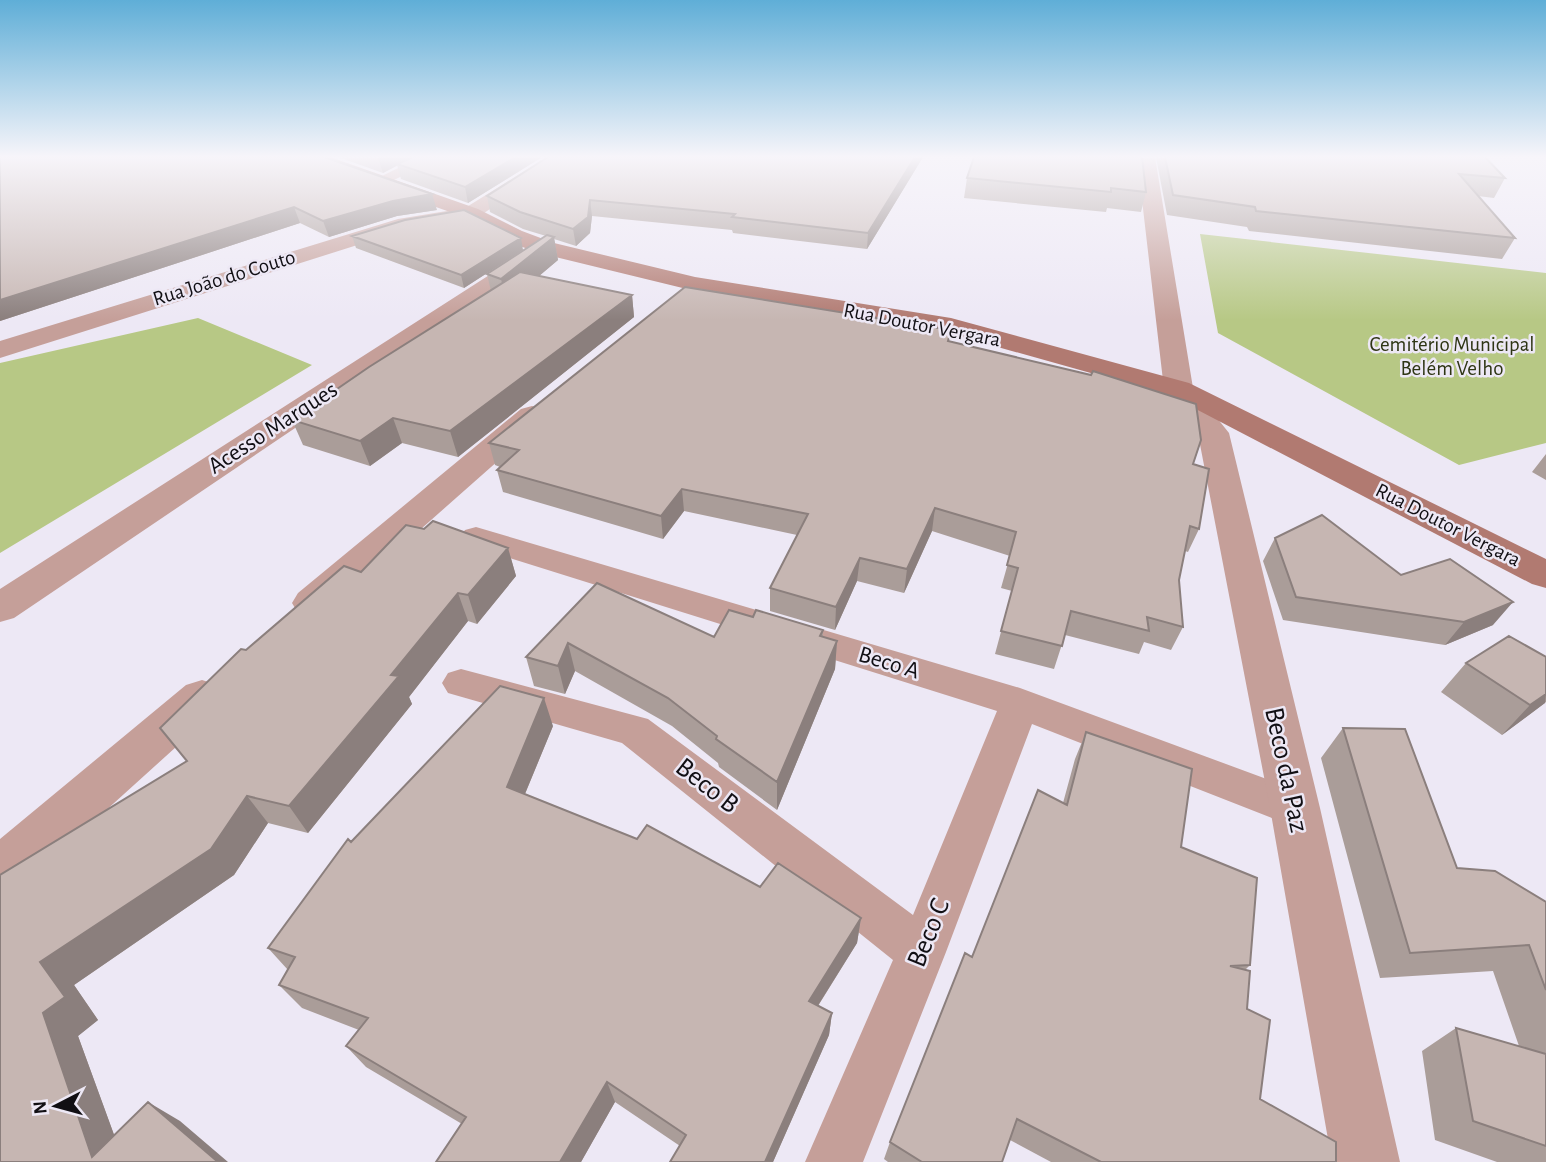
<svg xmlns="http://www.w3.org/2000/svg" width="1546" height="1162" font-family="'Alegreya Sans',sans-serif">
<rect width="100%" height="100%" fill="#ede8f5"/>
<!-- green -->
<path fill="#b7c885" d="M1200 234 1546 273V443L1459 465 1218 333Z
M198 318 312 365 0 553V363Z"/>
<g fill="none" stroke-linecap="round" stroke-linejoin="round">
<!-- service -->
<path fill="#c59f99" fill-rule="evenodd" d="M420 157H440L386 184 380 186 372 181Z
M476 527 1020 688 1310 795 1316 808 1310 821 1295 827 1032 724 946 952 863 1162H805L893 960 622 743 448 693 442 683 448 673 461 669 648 719 913 915 997 711 465 544 460 537 465 530Z"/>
<!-- minor -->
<path fill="#c59f99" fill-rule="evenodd" d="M547 157H568L478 217 408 229 0 358V341L398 219 465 208Z
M1137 157H1155L1193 388 1229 433 1320 808 1400 1162H1332L1270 808 1198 434 1164 389Z
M533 250 544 257 541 262 14 618 0 622V589L525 252Z
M532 406 543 409 547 415 543 421 326 613 312 617 298 613 292 603 298 593 521 409Z
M202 680 218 685 224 697 218 709 19 889 0 897V839L186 685Z"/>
<!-- secondary -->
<path fill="#b17a71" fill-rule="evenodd" d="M304 157H330L478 209 522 231 554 243 695 277 951 318 1189 383 1546 559V588L1532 584 1169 395 948 333 695 291 539 253 506 241 464 217 307 161Z"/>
</g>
<!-- wall -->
<path fill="#aa9d99" d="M0 157 437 210 397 216 329 237 300 223 0 321Z
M338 157H542L468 203 401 179 397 165 383 173Z
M923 157 867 249 733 233 732 230 592 216 590 233 576 246 554 239 558 260 539 276 632 295 634 317 458 457 402 443 370 466 303 445 292 420 491 291 487 274 546 236 523 229 490 212 487 196Z
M974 157 1146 192 1141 212 1107 208 1106 212 964 198 967 178Z
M1156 157H1485L1505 178 1494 198 1478 196 1515 238 1502 259 1249 231 1247 227 1167 215Z
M352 236 523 250 464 288 356 248Z
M949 341 1193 464 1199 529 1188 552 1185 551 1179 580 1183 627 1171 650 1144 642 1139 654 1065 635 1054 669 995 654 1012 591 1001 588 1010 556 932 531 904 593 857 581 835 630 770 611V588L797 535 684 511 663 539 503 492 497 470 500 467 495 465 489 443Z
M1546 454V480L1532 472Z
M1275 538 1401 575 1493 625 1445 645 1283 620 1263 561Z
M508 548 516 576 477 624 468 621 409 697 412 704 308 833 268 823 234 875 74 985 98 1020 78 1036 114 1135 180 1121 0 1162V875L187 761 246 650 361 572Z
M597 583 714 637 753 617 823 630V637L837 641 835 669 777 810 719 767 718 763 672 726 575 671 565 694 534 686 526 657Z
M1546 657V702L1502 735 1441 692 1466 663Z
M553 726 525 794 637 839 760 887 861 918 857 943 818 1006 832 1013 829 1035 773 1162H670L680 1146 615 1102 581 1162H436L462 1124 366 1067 346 1046 359 1030 302 1008 279 985 288 970 268 948 351 842Z
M1343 728 1457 868 1546 902V1162H1497L1435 1140 1422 1051 1456 1028 1519 1046 1493 971 1380 978 1321 758Z
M1086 732 1181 847 1250 965 1245 970 1247 1009 1260 1099 1336 1162H1051L1010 1140 1002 1162H888L884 1159 890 1142 1063 803 1075 759Z"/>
<!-- shaded-wall -->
<path fill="#8b7f7d" d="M381 157H414L383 173 378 158Z
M516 157H542L468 203 465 187Z
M915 157H923L867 249 868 233Z
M432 194 437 210 397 216 329 237 323 221 393 201Z
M590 200 592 216 590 233 576 246 573 229Z
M294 207 300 223 0 321V300Z
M554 237 558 260 507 303 501 279Z
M521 238 523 250 464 288 461 275Z
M632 295 634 317 458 457 450 431Z
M393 418 402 443 370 466 360 441Z
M682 489 684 511 663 539 661 516Z
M935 508 932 531 904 593 907 569Z
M508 548 516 576 477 624 468 595Z
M860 558 857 581 835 630 836 607Z
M458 593 468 621 409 697 412 704 308 833 289 806 391 675Z
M1513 602 1493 625 1445 645 1464 622Z
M837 641 835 669 777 810V782Z
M568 643 575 671 565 694 558 666Z
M1546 694 1545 703 1502 735 1530 705Z
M544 698 553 726 517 813 507 787Z
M247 796 268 823 234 875 74 985 98 1020 78 1036 124 1162 92 1157 43 1013 40 962Z
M861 918 857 943 807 1023 809 1001Z
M832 1013 829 1035 773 1162H765Z
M607 1082 615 1102 581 1162H560Z
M148 1102 180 1121 228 1162H218Z"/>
<!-- building -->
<path fill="#c6b6b2" stroke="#8b7f7d" stroke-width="2" d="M0 157H324L432 194 393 201 323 221 294 207 0 300Z
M413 157H516L465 187 397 164Z
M548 157H915L868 233 732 217 735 214 590 200 588 217 573 229 520 212 487 196Z
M974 157H1142L1146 192 1111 188V192L967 178Z
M1165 157H1485L1505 178 1459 174 1515 238 1256 211 1255 207 1173 195Z
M464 210 521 238 461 275 352 236 405 220Z
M547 235 554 237 501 279 487 274Z
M520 272 632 295 450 431 393 418 360 441 292 420 369 367Z
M685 287 951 330 948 341 1091 375 1093 371 1196 404 1201 440 1193 464 1209 469 1199 529 1190 526 1179 580 1183 627 1147 617 1149 631 1071 611 1062 646 1001 631 1018 568 1007 565 1016 532 935 508 907 569 860 558 836 607 770 588 808 514 682 489 661 516 497 470 519 450 489 443Z
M1322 515 1401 575 1450 559 1513 602 1464 622 1296 597 1275 538Z
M433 521 508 548 468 595 458 593 391 675 399 676 289 806 247 796 211 849 40 962 65 997 43 1013 92 1157 148 1102 218 1162H0V875L187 761 160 728 241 649 246 650 344 566 361 572 406 525 424 529Z
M597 583 714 637 729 610 753 617 756 610 823 630 820 636 837 641 777 782 716 739 717 736 668 698 568 643 558 666 526 657Z
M1509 636 1546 657V694L1530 705 1466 663Z
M500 686 544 698 507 787 637 839 647 825 760 887 778 863 861 918 809 1001 832 1013 765 1162H670L686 1135 607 1082 560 1162H436L466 1117 346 1046 368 1018 279 985 295 957 268 948 348 839 351 842Z
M1343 728 1405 729 1457 868 1495 871 1546 902V990L1529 945 1410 953Z
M1086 732 1192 769 1181 847 1257 878 1250 965 1230 966 1250 971 1247 1009 1270 1020 1260 1099 1336 1142V1162H1101L1017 1119 1002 1162H922L890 1142 965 953 972 957 1038 790 1067 805Z
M1456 1028 1546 1054V1146L1473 1121Z"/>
<!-- sky -->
<linearGradient id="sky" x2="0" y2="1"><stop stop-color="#5faed7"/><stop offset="0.49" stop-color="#f7f5fa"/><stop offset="1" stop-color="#f7f5fa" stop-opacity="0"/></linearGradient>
<rect width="1546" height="320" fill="url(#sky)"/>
<g text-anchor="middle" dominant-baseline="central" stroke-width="5" stroke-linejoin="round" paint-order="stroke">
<!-- far-street labels -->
<g font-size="21" fill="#110f14" stroke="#ede8f5">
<text transform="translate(224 278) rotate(-17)">Rua João do Couto</text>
<text transform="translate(922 325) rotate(11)">Rua Doutor Vergara</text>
<text transform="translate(1448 525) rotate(27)">Rua Doutor Vergara</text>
</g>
<!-- far-park labels -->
<g font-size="21" fill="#2e3514" stroke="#ede8f5">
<text x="1452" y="344">Cemitério Municipal<tspan x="1452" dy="24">Belém Velho</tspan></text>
</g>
<!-- street labels -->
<g font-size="24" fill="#110f14" stroke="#ede8f5">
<text transform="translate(273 428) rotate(-33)">Acesso Marques</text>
<text transform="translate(889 663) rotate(17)">Beco A</text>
</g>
<!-- near-street labels -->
<g font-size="28" fill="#110f14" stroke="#ede8f5">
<text transform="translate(1286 770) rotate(78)">Beco da Paz</text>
<text transform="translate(707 786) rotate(38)">Beco B</text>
<text transform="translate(929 933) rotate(-68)">Beco C</text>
</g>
</g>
<!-- north arrow -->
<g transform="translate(56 1106) rotate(264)" stroke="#ede8f5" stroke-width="5" paint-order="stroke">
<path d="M0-5L12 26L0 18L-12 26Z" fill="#110f14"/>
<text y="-10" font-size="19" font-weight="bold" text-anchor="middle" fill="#110f14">N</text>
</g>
</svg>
